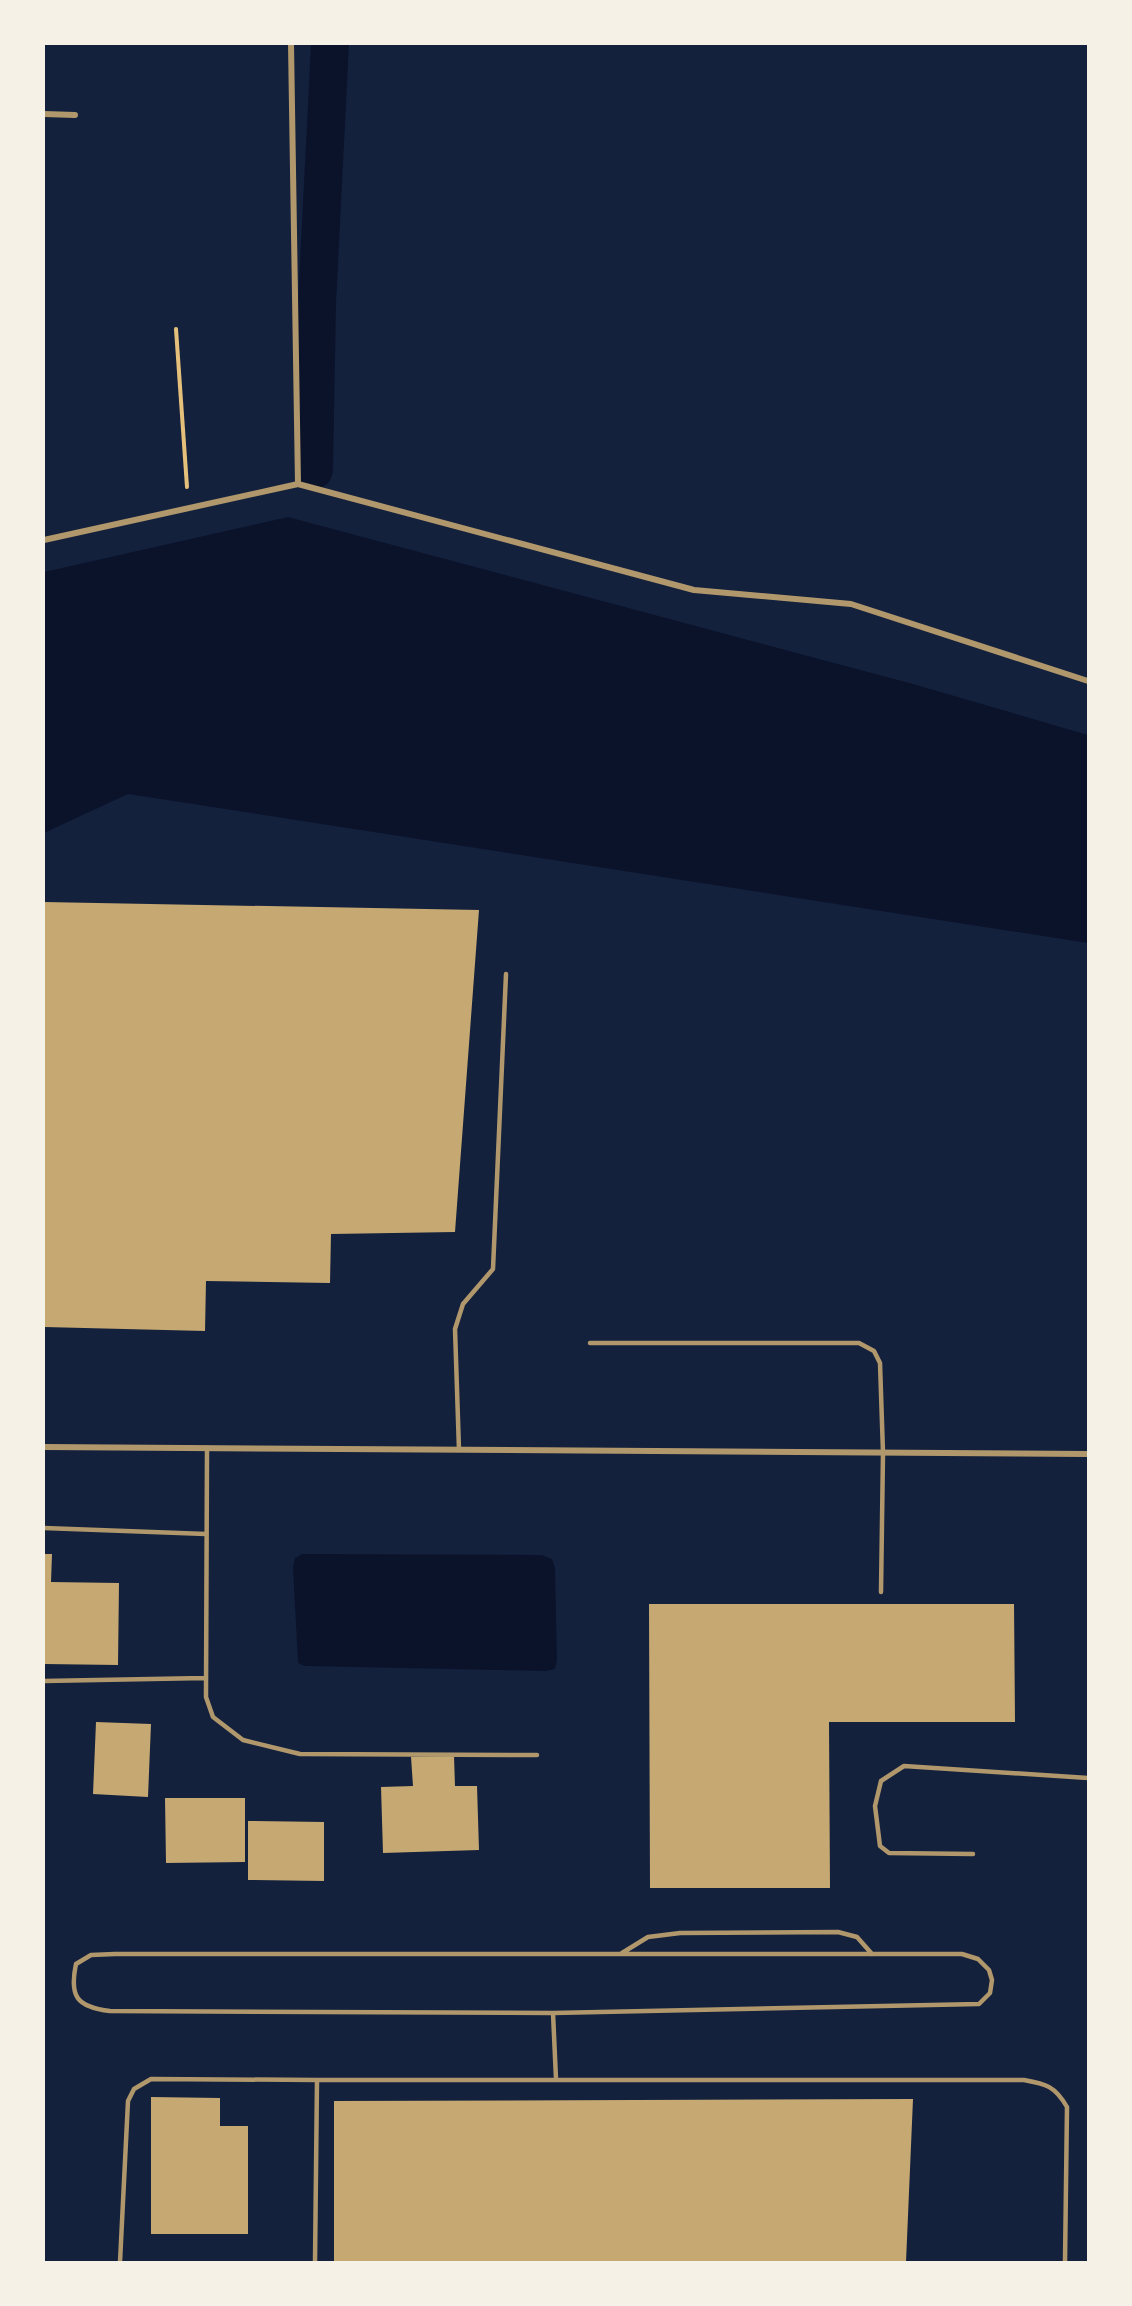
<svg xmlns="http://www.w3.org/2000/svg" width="1132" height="2306" font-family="'PT Sans',sans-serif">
<rect width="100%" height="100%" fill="#14213d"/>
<!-- water -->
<path fill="#0b132b" d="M288 517 913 684 1088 735V943L128 794 44 833V572Z
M302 1554 542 1555 552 1559 555 1568 557 1660 555 1669 546 1671 305 1666 298 1663 293 1567 295 1558Z"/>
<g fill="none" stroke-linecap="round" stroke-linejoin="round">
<!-- canal -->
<path stroke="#0b132b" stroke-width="38" d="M314 470 317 304 330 44"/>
</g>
<!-- building -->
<path fill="#c6a872" d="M44 902 479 910 455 1232 331 1234 330 1283 206 1281 205 1331 44 1327Z
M44 1554H52L51 1582 119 1583 118 1665 44 1664Z
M649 1604H1014L1015 1722H829L830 1888H650Z
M96 1722 151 1724 148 1797 93 1794Z
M454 1756 455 1786H477L479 1850 383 1853 381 1787 413 1786 411 1757Z
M165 1798H245V1862L166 1863Z
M248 1821 324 1822V1881L248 1880Z
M151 2097 220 2098V2126H248V2234H151Z
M913 2099 906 2262H334V2101Z"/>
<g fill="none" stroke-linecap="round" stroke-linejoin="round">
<!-- path -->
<path stroke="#e5c07b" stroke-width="4" d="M176 329 187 487"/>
<!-- service -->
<path stroke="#b1986c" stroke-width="4.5" d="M590 1343H859L874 1351 880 1363 883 1453 881 1592
M207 1448 206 1697 213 1717 243 1740 300 1754 537 1755
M459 1450 455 1329 463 1304 493 1269 506 974
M44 1528 206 1534
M44 1681 205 1678
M973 1854 889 1853 880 1846 875 1806 881 1781 904 1766 1088 1778
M622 1953 648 1937 680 1933 838 1932 857 1937 872 1954
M553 2013 979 2004 990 1993 992 1980 989 1970 978 1959 962 1954H115L91 1955 76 1964C69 1997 77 2007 110 2011L553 2013 556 2079
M120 2262 128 2101 134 2089 151 2079 317 2080
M315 2262 317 2080H1024C1046 2084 1055 2086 1067 2107L1065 2262"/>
<!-- minor -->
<path stroke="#b1986c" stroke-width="6" d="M291 44 298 484
M44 114 75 115
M44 540 298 484 694 590 851 604 1088 681
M44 1447 1088 1454"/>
</g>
<!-- border -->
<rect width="1132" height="2306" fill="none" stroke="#f6f1e7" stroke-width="90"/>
</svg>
